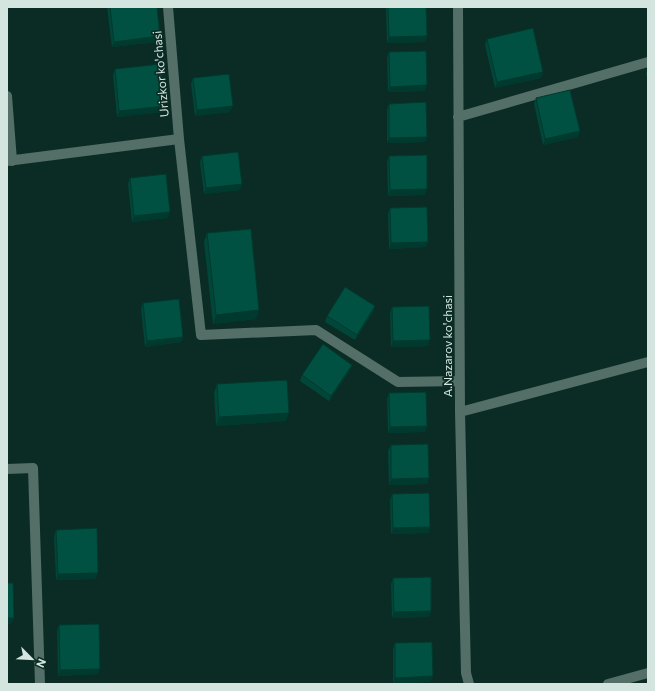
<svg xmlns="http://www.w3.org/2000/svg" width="655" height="691" font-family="Commissioner,sans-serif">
<rect width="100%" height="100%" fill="#0b2c25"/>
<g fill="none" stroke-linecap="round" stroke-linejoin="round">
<!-- minor -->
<path stroke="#546f67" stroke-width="10" d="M168 7 179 139 201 335 316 330 398 382 460 381
M458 7 460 412 466 673 469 684
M7 96 12 161
M458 117 648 62
M7 161 179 139
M460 412 648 362
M7 469 33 468 40 684
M608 684 648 673"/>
</g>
<!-- wall -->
<path fill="#004639" d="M107 7H157L158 42 112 47Z
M387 7H426L427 36 425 42 387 43 386 9Z
M487 39 543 72 541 78 495 88 485 45Z
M389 52 425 91 388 92 387 58Z
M115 69 165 106 163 112 117 117 113 75Z
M648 69V81L646 74Z
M193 78 230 112 195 116 191 84Z
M536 98 580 131 578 137 543 145 534 104Z
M389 104 427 137 425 142 387 143V110Z
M202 156 240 190 204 194 200 162Z
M389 156 425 195 388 196 387 162Z
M130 178 168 218 132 222 128 184Z
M390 208 426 247 389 249 388 214Z
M207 233 259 310 256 319 213 324 204 242Z
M143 303 183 337 181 342 145 347 141 309Z
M375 306 373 312 355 340 325 322 327 316Z
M392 307 428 346 391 347 390 313Z
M350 370 329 401 300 381 302 375Z
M217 384 286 421 216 426 214 393Z
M389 393 427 426 425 432 388 433 387 399Z
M391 445 429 478 427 484 389 485 388 451Z
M392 494 430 527 428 533 391 534 390 500Z
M56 530 96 579 56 580 54 536Z
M393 578 431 611 429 617 392 618 391 584Z
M59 625 98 674 58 676 57 631Z
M395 643 433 676 430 682 393 683V649Z"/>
<!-- shaded-wall -->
<path fill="#00392e" d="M160 36 158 42 112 47 114 42Z
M427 36 425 42 387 43 389 37Z
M543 72 541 78 495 88 497 82Z
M427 85 425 91 388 92 390 87Z
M165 106 163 112 117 117 119 111Z
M233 106 230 112 195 116 197 110Z
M580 131 578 137 543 145 545 139Z
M427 137 425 142 387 143 389 138Z
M242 184 240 190 204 194 206 188Z
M427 189 425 195 388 196 390 190Z
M170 212 168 218 132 222 134 216Z
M428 242 426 247 389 249 391 243Z
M375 306 373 312 355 340 357 335Z
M259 310 256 319 213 324 216 315Z
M183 337 181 342 145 347 147 341Z
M430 340 428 346 391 347 393 341Z
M352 365 350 370 329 401 331 396Z
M289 413 286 421 216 426 219 417Z
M427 426 425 432 388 433 390 427Z
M429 478 427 484 389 485 391 479Z
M430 527 428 533 391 534 393 528Z
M98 573 96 579 56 580 58 574Z
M431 611 429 617 392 618 394 612Z
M7 618H14L11 624H7Z
M100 669 98 674 58 676 60 670Z
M433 676 430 682 393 683 395 678Z"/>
<!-- building -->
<path fill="#005142" stroke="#00392e" d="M110 7H157L160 36 114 42Z
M388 7H426L427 36 389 37Z
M533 28 543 72 497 82 487 39Z
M426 51 427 85 390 87 389 52Z
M161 64 165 106 119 111 115 69Z
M229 74 233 106 197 110 193 78Z
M570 90 580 131 545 139 536 98Z
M426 102 427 137 389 138V104Z
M238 152 242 184 206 188 202 156Z
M427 155V189L390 190 389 156Z
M166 174 170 212 134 216 130 178Z
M427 207 428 242 391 243 390 208Z
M251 229 259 310 216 315 207 233Z
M345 287 375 306 357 335 327 316Z
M179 299 183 337 147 341 143 303Z
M429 306 430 340 393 341 392 307Z
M323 344 352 365 331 396 302 375Z
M287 380 289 413 219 417 217 384Z
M426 392 427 426 390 427 389 393Z
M428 444 429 478 391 479V445Z
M429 493 430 527 393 528 392 494Z
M97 528 98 573 58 574 56 530Z
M431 577V611L394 612 393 578Z
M7 583H13L14 618H7Z
M99 624 100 669 60 670 59 625Z
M432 642 433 676 395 678V643Z"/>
<g text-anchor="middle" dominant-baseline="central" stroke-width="3.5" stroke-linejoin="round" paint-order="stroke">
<!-- street labels -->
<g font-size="12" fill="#d4e5e0" stroke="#0b2c25">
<text transform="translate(160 74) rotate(-95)">Urizkor ko'chasi</text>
<text transform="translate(447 346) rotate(-90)">A.Nazarov ko'chasi</text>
</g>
</g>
<!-- border -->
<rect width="655" height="691" fill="none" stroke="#d4e5e0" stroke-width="16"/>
<!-- north arrow -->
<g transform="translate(32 659) rotate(114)" stroke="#0b2c25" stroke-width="3" paint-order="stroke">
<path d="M0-3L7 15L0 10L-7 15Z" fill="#d4e5e0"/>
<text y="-6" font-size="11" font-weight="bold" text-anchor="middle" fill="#d4e5e0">N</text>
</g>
</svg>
